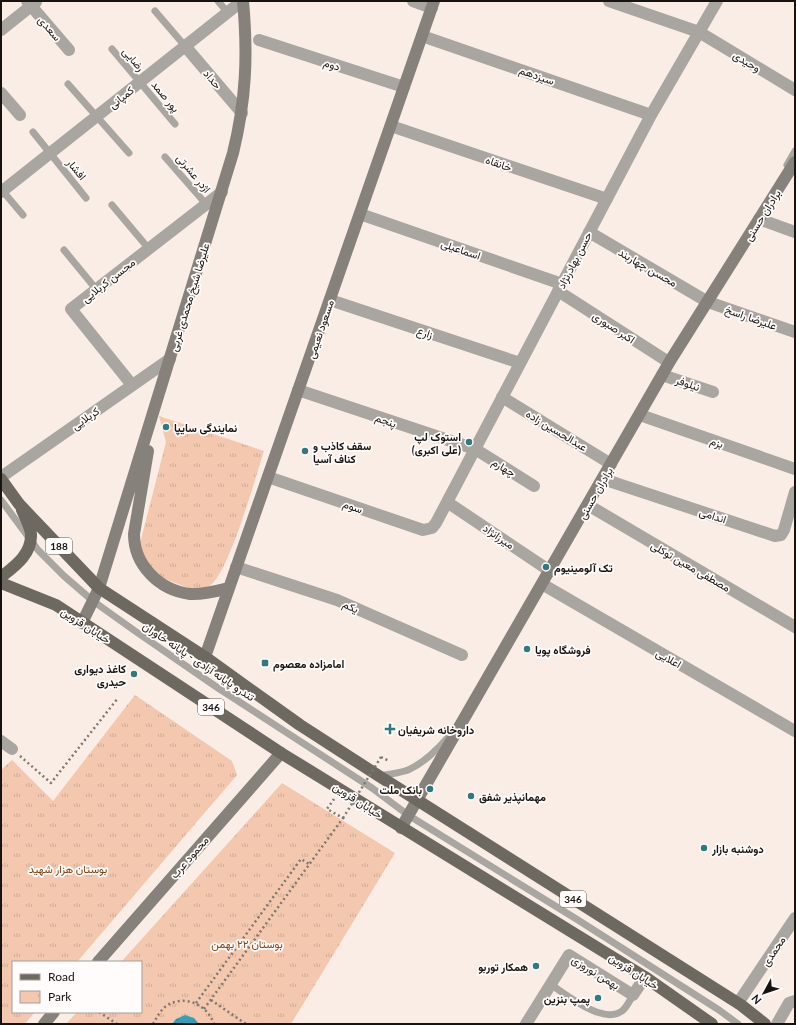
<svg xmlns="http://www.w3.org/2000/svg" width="796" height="1025" font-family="Lato,Vazirmatn,sans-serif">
<defs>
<pattern id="park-tufts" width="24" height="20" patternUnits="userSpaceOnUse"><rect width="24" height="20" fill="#f4c8ae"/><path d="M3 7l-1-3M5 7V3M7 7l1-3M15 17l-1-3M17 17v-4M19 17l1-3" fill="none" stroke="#d0ab95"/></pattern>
<pattern id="water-ripples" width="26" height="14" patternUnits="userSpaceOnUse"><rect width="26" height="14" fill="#35a0b7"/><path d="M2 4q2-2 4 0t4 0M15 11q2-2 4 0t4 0" fill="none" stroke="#2c8193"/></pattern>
</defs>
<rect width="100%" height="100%" fill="#faede5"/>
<!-- park -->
<path fill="url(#park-tufts)" d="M159 416 264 451C256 475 228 577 209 586 196 592 185 587 173 582 164 579 146 568 143 558 141 554 141 548 140 543L166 442Z
M135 695 232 761 237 775 77 962H13V1012H35L25 1024H1V770L12 760 53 801Z
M282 783 395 853 291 1024H66L77 1012H141V962H121Z"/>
<!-- water -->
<path fill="url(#water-ripples)" d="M185 1015 194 1018 199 1024H172L176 1019Z"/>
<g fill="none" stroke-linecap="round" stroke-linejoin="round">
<!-- path -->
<path stroke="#7f7771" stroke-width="2.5" stroke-dasharray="2 3" stroke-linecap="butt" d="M20 756 51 783 118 698
M381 757 389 761
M211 1000 246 1024
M196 1003 301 859 309 864
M204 1009 343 818 327 809 334 799
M99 1012 117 1024
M153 1024C157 1017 160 1011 166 1006 184 994 207 1004 214 1024"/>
<!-- lane -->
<path stroke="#a9a6a1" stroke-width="7" d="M218 1 228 13
M155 11 185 46
M112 49 175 124
M68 84 129 153
M33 132 86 198
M165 157 206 204
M787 165 795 151
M1 189 23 215
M112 205 149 249
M64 250 96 289
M1 500 38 550 64 576 93 601 135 631 218 688 372 788 408 815 578 920 719 1010 738 1024
M380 776C389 774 400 773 408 770 424 763 439 748 450 735
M550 984C567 995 603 1025 622 1011 627 1007 630 1000 633 995"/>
<!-- street -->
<path stroke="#a9a6a1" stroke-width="12" d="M27 1 69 50
M413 1 432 8
M609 1 699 32 795 90
M1 30 36 2
M422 36 651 115
M259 40 404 87
M185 46 242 113
M1 93 20 115
M391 126 607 199
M1 192 242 1
M360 214 562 284
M759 219 795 232
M589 232 708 302 795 332
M558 291 667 361H670
M330 300 520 363
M662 375 713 392
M132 385 71 309 222 192
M298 390 475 449 534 486
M502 397 611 464
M640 415 795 469
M1 477 170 359
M268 477 423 530 432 528 436 523 651 115 717 1
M603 479 775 536 781 535 784 530 795 492
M447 502 550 571
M588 505 795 627
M236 567 337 600 462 655
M542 584 795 731
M1 741 12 749
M738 1003 795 918
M526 1024 569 955 633 995 645 977
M777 1024 789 1003 795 1001"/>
<!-- secondary -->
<path stroke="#86827b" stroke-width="12" d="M148 451 134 534C134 565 159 590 190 594 203 595 217 591 229 588
M82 623 99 588 233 153C246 100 248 56 243 1
M205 657 434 1
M401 828 670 361 795 162
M98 962 281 753
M44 1024 54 1012"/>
<!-- primary -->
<path stroke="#6e6960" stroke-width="12" d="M1 479 19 504 99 588 205 657 300 725 379 776 741 1005 765 1024
M1 577C15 566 32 554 31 534 30 526 25 517 22 510
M1 583 56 605 281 753 645 977 712 1024"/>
<!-- path-bridge -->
<path stroke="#7f7771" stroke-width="2.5" stroke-dasharray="2 3" stroke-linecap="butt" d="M343 818 381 757"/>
</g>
<!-- markers -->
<g fill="#307a7e" stroke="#fffcfb" stroke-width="1.5">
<circle cx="166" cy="427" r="4"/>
<circle cx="469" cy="442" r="4"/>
<circle cx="305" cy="451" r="4"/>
<circle cx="546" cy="567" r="4"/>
<circle cx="527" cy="649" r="4"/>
<rect x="261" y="659" width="8" height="8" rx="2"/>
<circle cx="134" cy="674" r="4"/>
<path d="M388 723h4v4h4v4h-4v4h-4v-4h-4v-4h4z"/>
<circle cx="430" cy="789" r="4"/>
<circle cx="471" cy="796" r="4"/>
<circle cx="704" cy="848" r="4"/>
<circle cx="536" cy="966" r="4"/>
<circle cx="598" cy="998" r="4"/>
</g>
<g text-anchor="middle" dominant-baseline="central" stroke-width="3.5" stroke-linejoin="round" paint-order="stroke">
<!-- shield labels -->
<g fill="#fffcfb" stroke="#5d5956" stroke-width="1">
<rect x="46" y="538" width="26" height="16" rx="3"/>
<rect x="198" y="699" width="26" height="16" rx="3"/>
<rect x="560" y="891" width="26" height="16" rx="3"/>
</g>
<g font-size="10" font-weight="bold" fill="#171310">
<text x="59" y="546">188</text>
<text x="211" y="707">346</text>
<text x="573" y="899">346</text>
</g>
<!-- street labels -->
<g font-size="11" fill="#171310" stroke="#fffcfb">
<text transform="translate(50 28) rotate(49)">سعدی</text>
<text transform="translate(134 59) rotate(50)">رضایی</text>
<text transform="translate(747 61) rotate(31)">وحیدی</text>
<text transform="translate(332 64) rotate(18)">دوم</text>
<text transform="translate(537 75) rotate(19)">سیزدهم</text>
<text transform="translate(213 79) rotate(50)">حداد</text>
<text transform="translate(166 96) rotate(50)">پور صمد</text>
<text transform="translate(121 97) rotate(-38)">کمپانی</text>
<text transform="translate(499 163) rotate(19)">خانقاه</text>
<text transform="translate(77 169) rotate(51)">افشار</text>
<text transform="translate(194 173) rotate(50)">اژدر عشرتی</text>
<text transform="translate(762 215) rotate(-58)">برادران حسنی</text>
<text transform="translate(461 249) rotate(19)">اسماعیلی</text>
<text transform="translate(574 260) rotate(-63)">حسن بهادرنژاد</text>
<text transform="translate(648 267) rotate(30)">محسن چهاربند</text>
<text transform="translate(108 280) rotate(-38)">محسن کربلایی</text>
<text transform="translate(189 297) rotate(-73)">علیرضا شیخ محمدی غربی</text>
<text transform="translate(751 317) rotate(19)">علیرضا راسخ</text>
<text transform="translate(614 327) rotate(33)">اکبر صبوری</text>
<text transform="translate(320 329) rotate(-71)">مسعود نعیمی</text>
<text transform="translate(425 332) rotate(18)">زارع</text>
<text transform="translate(688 383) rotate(19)">نیلوفر</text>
<text transform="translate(85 418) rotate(-35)">کربلایی</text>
<text transform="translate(386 420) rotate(19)">پنجم</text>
<text transform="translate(557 430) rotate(31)">عبدالحسین زاده</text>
<text transform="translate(717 442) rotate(19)">بزم</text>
<text transform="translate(504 467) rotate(31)">چهارم</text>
<text transform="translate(595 493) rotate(-60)">برادران حسنی</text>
<text transform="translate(353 506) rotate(19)">سوم</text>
<text transform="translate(713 515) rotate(18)">اندامی</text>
<text transform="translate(499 536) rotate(34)">ميرزانژاد</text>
<text transform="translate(691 566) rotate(30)">مصطفی معین توکلی</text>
<text transform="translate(351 606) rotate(24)">یکم</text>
<text transform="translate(86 625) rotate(33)">خیابان قزوین</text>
<text transform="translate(669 658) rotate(30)">اعلایی</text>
<text transform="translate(199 661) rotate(34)">تندرو پایانه آزادی - پایانه خاوران</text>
<text transform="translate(358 800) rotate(33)">خیابان قزوین</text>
<text transform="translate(189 857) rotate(-49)">محمود عرب</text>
<text transform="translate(773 951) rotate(-56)">محمدی</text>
<text transform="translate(634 971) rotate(33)">خیابان قزوین</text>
<text transform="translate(596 972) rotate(32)">بهمن نوروزی</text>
</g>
<!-- poi labels -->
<g font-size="11" font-weight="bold" fill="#171310" stroke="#fffcfb" text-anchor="start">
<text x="174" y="427">نمایندگی سایپا</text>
<text x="461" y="436" text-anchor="end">استوک لپ<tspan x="461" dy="13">(علی اکبری)</tspan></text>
<text x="313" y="445">سقف کاذب و<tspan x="313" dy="13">کناف آسیا</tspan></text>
<text x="554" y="567">تک آلومینیوم</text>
<text x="535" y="649">فروشگاه پویا</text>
<text x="273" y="663">امامزاده معصوم</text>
<text x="126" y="668" text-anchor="end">کاغذ دیواری<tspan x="126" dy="13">حیدری</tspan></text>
<text x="398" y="729">داروخانه شریفیان</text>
<text x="422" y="789" text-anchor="end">بانک ملت</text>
<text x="479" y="796">مهمانپذیر شفق</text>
<text x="712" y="848">دوشنبه بازار</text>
<text x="528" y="966" text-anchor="end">همکار توربو</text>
<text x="590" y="998" text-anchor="end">پمپ بنزین</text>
</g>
<!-- park labels -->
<g font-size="11" fill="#804012" stroke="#fffcfb">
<text x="68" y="868">بوستان هزار شهید</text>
<text x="247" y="943">بوستان ۲۲ بهمن</text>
</g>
</g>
<!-- border -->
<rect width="796" height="1025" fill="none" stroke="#171310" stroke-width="4"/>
<!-- legend -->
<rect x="12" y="961" width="130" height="52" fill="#fffcfb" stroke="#a29f9d"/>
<rect x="20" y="974" width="20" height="6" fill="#6e6960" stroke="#a29f9d"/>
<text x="48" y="981" font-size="12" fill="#171310">Road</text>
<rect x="20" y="991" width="20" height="12" fill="url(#park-tufts)" stroke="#a29f9d"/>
<text x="48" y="1001" font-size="12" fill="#171310">Park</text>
<!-- north arrow -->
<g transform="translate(764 993) rotate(230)" stroke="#fffcfb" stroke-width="3" paint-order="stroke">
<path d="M0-3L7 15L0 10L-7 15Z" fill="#171310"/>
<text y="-6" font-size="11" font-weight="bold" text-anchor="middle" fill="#171310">N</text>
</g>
</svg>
